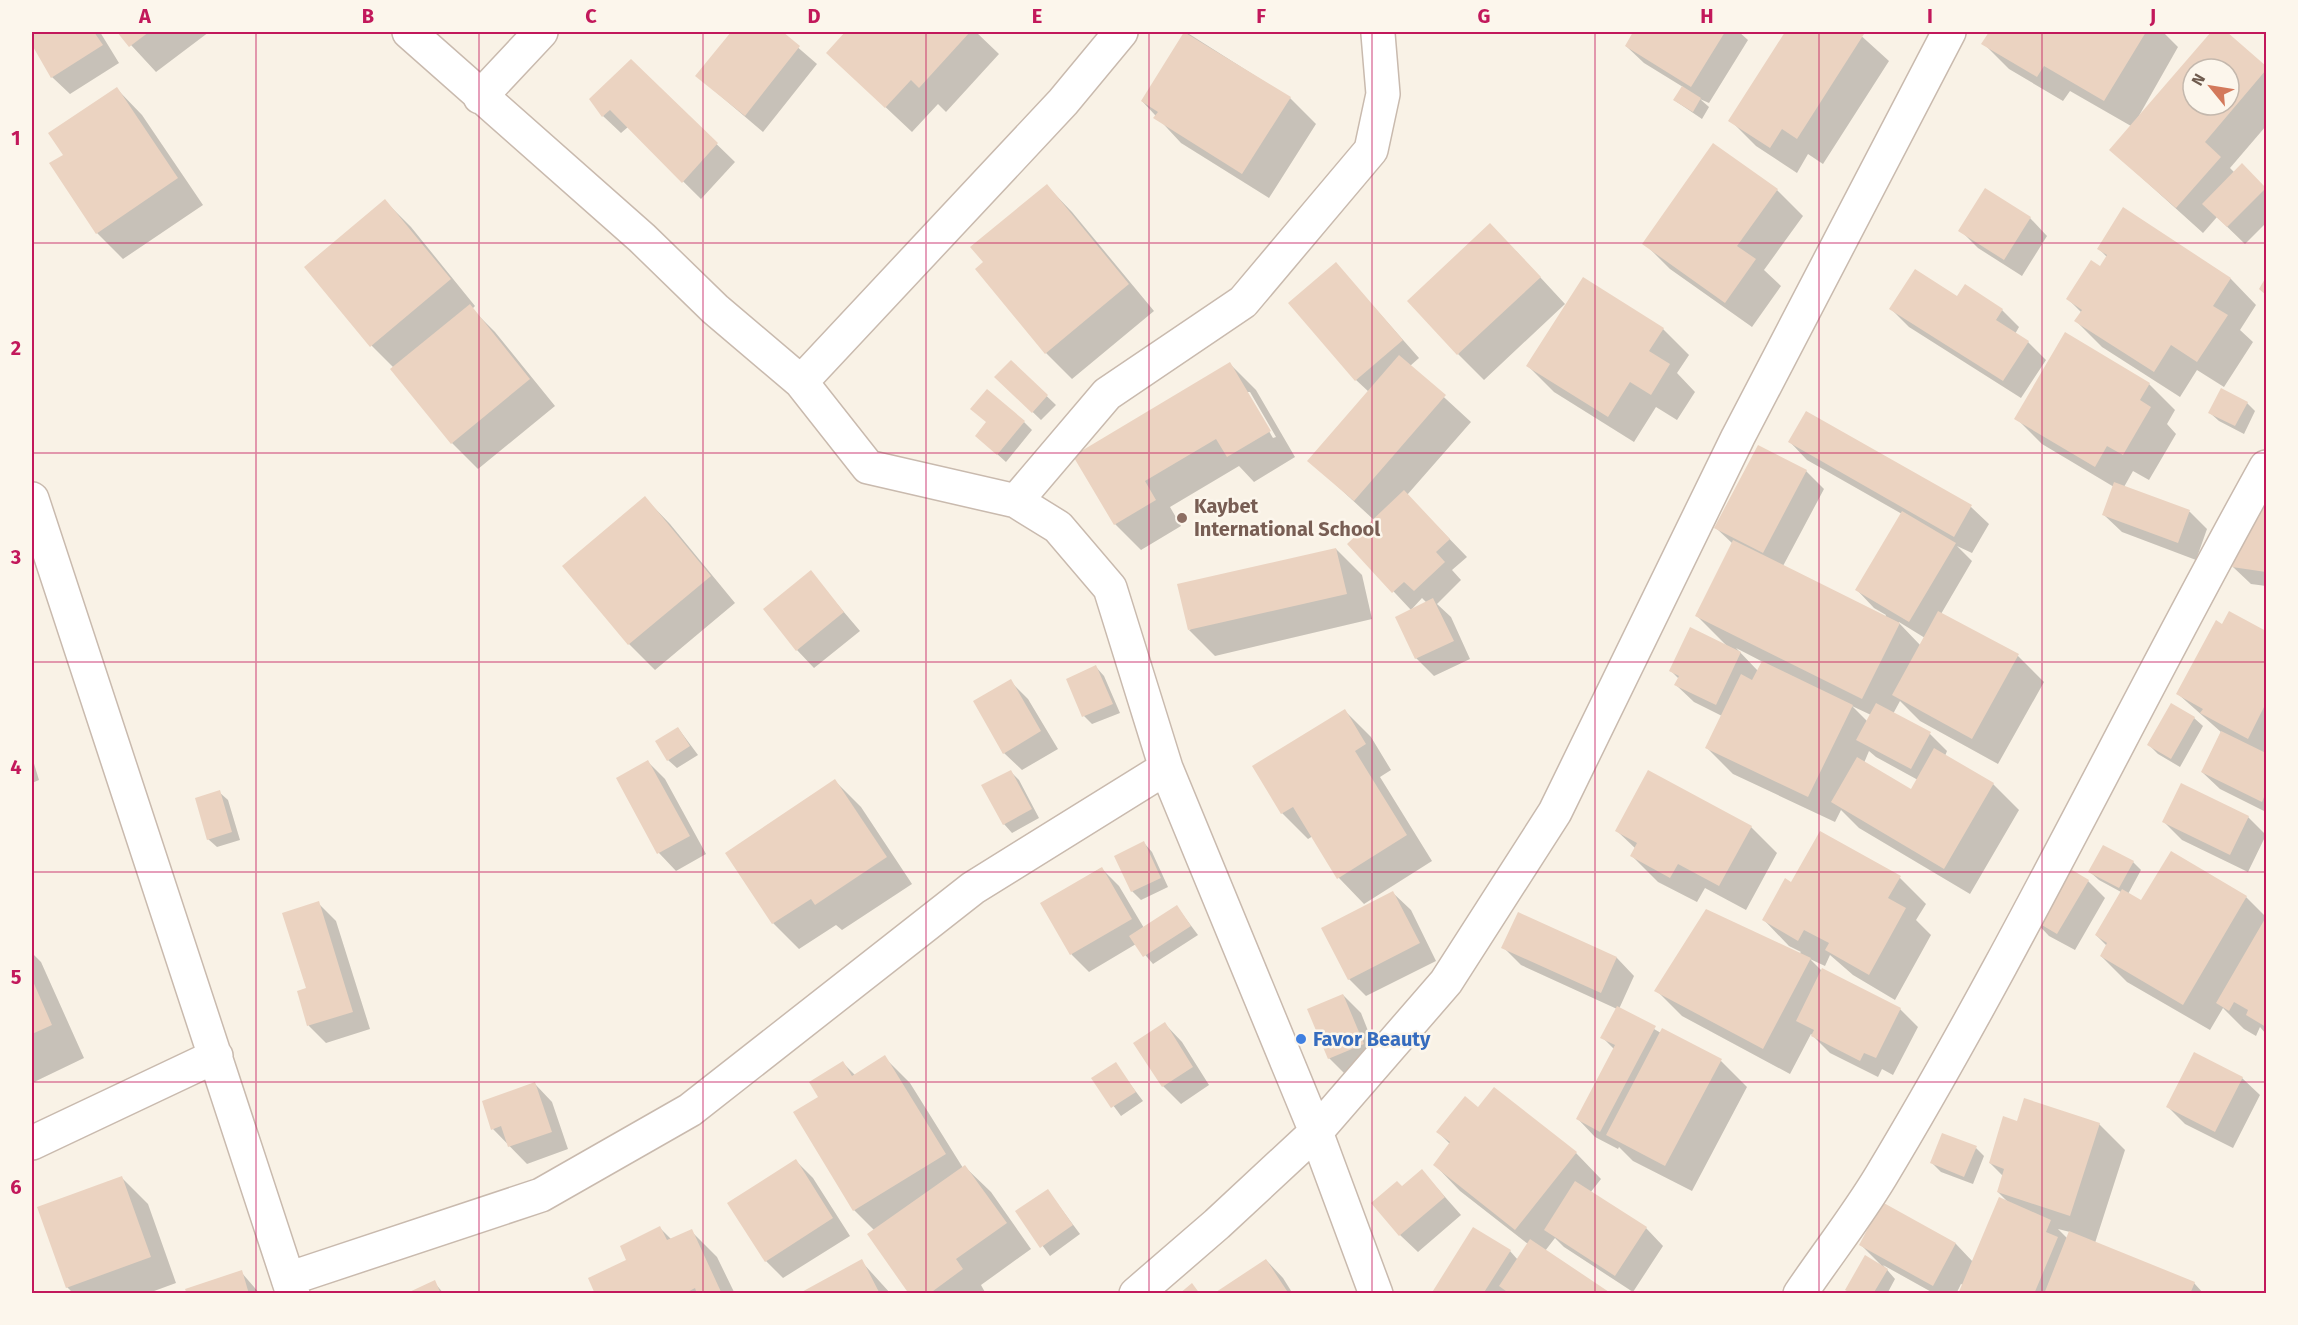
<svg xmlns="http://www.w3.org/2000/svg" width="2298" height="1325" font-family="'Fira Sans',sans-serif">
<rect width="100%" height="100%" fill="#f9f2e6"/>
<!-- shadow -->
<path fill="#0003" fill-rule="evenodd" d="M32 32H100L119 63 70 94 52 77 32 43Z
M119 32H209L156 72Z
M732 32H780L817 64 763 132 697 76Z
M847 32H976L999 54 946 112 938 104 912 132 828 53Z
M1186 32 1290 98 1316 124 1269 198 1181 143 1142 101Z
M1635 32H1739L1748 40 1709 103 1700 99 1709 107 1702 119 1674 100 1683 87 1644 63 1626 46Z
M1787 32H1857L1889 61 1823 164 1808 154 1797 173 1756 146 1730 120Z
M1990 32H2163L2178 47 2136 121 2213 32H2226L2266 68V126L2230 168 2235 173 2242 165 2266 189V223L2245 244 2217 217 2203 233 2111 150 2131 126 2070 91 2063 101 2009 69 1983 43ZM2193 69H2229V105H2193Z
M631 61 735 162 701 199 628 127 621 133 603 116Z
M117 89 142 115 203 205 123 259 97 233 65 155Z
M1047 186 1072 212 1154 311 1072 379 1046 353Z
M1777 190 1803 216 1764 270 1781 286 1752 327 1670 269 1644 243Z
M385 201 411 227 475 306 472 309 495 332 555 406 478 469 452 443 394 368 372 346 306 267Z
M2124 210 2231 279 2256 305 2240 330 2253 342 2224 387 2197 370 2180 397 2102 347 2076 321 2081 312 2068 299 2100 268 2107 257 2099 249Z
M2030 218 2047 236 2022 276 1978 248 1960 230Z
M1516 251 1565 304 1484 380 1458 354Z
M1336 264 1419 358 1410 366 1471 422 1407 495 1467 557 1452 570 1461 580 1437 604 1451 617 1470 659 1434 676 1416 658 1427 603 1422 598 1411 610 1349 544 1374 520 1309 460 1369 392 1356 380Z
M1958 298 2002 310 2019 327 2015 334 2028 342 2046 360 2021 398 1909 327 1891 309Z
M1663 329 1689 355 1677 373 1695 392 1677 420 1656 407 1634 442 1554 392 1528 366Z
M1011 362 1056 405 1041 420 996 377Z
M1230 364 1256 390 1295 457 1254 482 1239 466 1170 507 1181 526 1141 550 1115 524 1075 457ZM1246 392H1250L1276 437 1273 438Z
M2149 384 2175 410 2167 424 2176 434 2149 480 2133 471 2124 487 2190 512 2207 529 2196 560 2122 532 2104 515 2114 487 2042 444 2016 418Z
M2247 403 2255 411 2244 434 2219 421 2210 413Z
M1806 413 1971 507 1989 524 1972 553 1957 546 1972 561 1941 614 2018 656 2044 682 1998 764 1920 721 1900 701 1893 714 1930 734 1947 751 1945 756 1993 784 2019 810 1970 894 1859 828 1841 810 1835 822 1733 774 1707 748 1722 716 1694 702 1676 685 1679 679 1671 671 1727 646 1696 615 1733 544 1716 528 1806 471 1824 489 1783 566 1885 617 1886 615 1874 608 1857 590 1902 514 1807 460 1790 442ZM1899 622 1925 638 1921 646 1899 623ZM1736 648 1763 662 1758 671ZM1852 706 1871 715 1868 722ZM1869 751 1876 757 1918 780 1911 791 1864 763Z
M1024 422 1032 430 1006 462 986 444Z
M2266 494V586L2251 584 2233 567Z
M645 498 670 524 735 603 655 670 629 644 564 566Z
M1336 549 1362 575 1372 619 1215 656 1189 630Z
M810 572 860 631 814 668 797 650Z
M2230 613 2266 633V812L2220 789 2202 772 2221 732 2178 694Z
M1096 667 1104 676 1120 713 1092 724 1084 716Z
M1010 681 1028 699 1058 749 1022 770 1004 753Z
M1345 711 1371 737 1391 770 1380 777 1432 861 1364 904 1339 878 1313 836 1308 839 1282 813 1254 767Z
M2194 718 2203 726 2180 767 2158 754 2149 745Z
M678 728 698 755 677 768 668 760Z
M32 757 39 780 32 783Z
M648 762 665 779 706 854 676 871 659 853 618 779Z
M1011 772 1019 780 1039 818 1012 833 1004 824Z
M835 781 861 807 912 884 842 930 836 925 799 949 773 923Z
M219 792 228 800 240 840 217 847 208 839Z
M2248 817 2266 835 2248 872 2182 840 2164 822Z
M1751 827 1777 853 1746 910 1705 888 1697 902 1658 882 1632 856 1636 849 1617 831Z
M1144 843 1152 852 1168 887 1141 900 1132 891Z
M2133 862 2141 870 2128 894 2142 902 2246 897 2266 917V1034L2260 1027 2256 1036 2244 1029 2223 1008 2210 1030 2127 982 2101 956 2107 946 2096 935 2121 892 2099 880 2090 872Z
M1101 868 1119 886 1144 928 1177 907 1198 935 1153 964 1136 944 1089 972 1072 955 1042 904Z
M1900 878 1926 904 1916 920 1931 935 1895 1000 1853 975 1830 955 1825 966 1810 959 1822 971 1900 1009 1918 1027 1893 1075 1882 1069 1878 1077 1830 1053 1811 1034 1790 1074 1682 1016 1656 990 1799 954 1801 952 1789 946 1764 920 1792 884Z
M2088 881 2105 898 2075 950 2049 936 2032 918Z
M1393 893 1411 910 1436 961 1366 996 1349 979Z
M318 903 336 921 370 1029 326 1043 309 1026 298 992 308 989Z
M1519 914 1617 958 1634 976 1619 1009 1661 1033 1721 1061 1747 1087 1692 1191 1633 1161 1619 1147 1618 1149 1595 1137 1578 1119 1614 1049 1602 1037 1617 1009 1521 965 1503 947Z
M32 953 41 962 84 1058 32 1083Z
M1343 995 1361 1013 1380 1061 1346 1075 1329 1058Z
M1165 1024 1182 1042 1209 1085 1181 1104 1163 1086Z
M884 1057 910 1083 963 1168 965 1167 991 1192 1031 1249 981 1285 986 1294H911L875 1231 854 1210 820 1097 843 1063 855 1075Z
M1115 1064 1143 1101 1121 1116 1093 1078Z
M2242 1078 2260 1095 2233 1148 2185 1124 2168 1107Z
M535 1084 552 1102 568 1149 527 1164 493 1129Z
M1478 1109 1576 1153 1601 1179 1590 1193 1646 1228 1663 1246 1633 1292 1564 1247 1555 1238 1545 1251 1609 1294H1432L1510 1251 1518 1260 1528 1244 1460 1191 1435 1165 1450 1144 1438 1132Z
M2018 1123 2099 1124 2125 1150 2095 1243 2194 1283 2204 1294H1959L1963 1285 1961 1284 1956 1294H1935L1883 1265 1895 1279 1887 1294H1851L1881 1265 1861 1245 1883 1204 1956 1244 1973 1262 2010 1204 1998 1192 2003 1176 1990 1163ZM2058 1229 2070 1232 2067 1238Z
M1976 1148 1984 1156 1973 1184 1941 1172 1932 1163Z
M796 1161 813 1178 850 1236 783 1278 766 1261Z
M1422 1171 1461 1215 1418 1252 1400 1235 1402 1188Z
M122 1178 148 1204 176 1283 146 1294H74L67 1287Z
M1048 1191 1080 1234 1050 1256 1017 1211Z
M660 1228 672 1240 691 1231 717 1257 735 1294H597Z
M1266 1260 1283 1278 1293 1294H1215Z
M861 1261 891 1294H801Z
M241 1272 260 1294H188Z
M434 1282 444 1294H410Z"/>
<!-- building -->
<path fill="#ebd3c1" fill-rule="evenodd" d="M32 32H94L103 45 51 78 32 45Z
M117 32H149L129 47Z
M731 32H783L800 46 745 116 695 76Z
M845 32H970L919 88 911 80 885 108 826 53Z
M1184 32 1291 97 1242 174 1153 118 1158 112 1141 101Z
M1633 32H1725L1691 87 1625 46Z
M1785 32H1860L1864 34 1797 139 1782 129 1770 148 1728 121Z
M1989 32H2146L2104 101 2044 66 2037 77 1981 44Z
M2211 32H2227L2266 66V70L2205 142 2221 157 2176 208 2109 150ZM2193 69H2229V105H2193Z
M631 59 718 143 682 183 610 110 602 117 589 99Z
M1682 86 1701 98 1693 112 1673 100Z
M117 87 178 178 96 234 49 163 63 155 48 133Z
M1713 143 1778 189 1737 246 1756 259 1725 303 1642 244Z
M2242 163 2266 188 2227 227 2202 204Z
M1047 184 1129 284 1045 354 975 269 983 262 970 247Z
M1985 188 2031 217 2004 260 1958 231Z
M385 199 451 279 370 347 304 267Z
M2123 207 2231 278 2213 306 2228 315 2197 362 2171 345 2154 372 2074 321 2082 310 2066 299 2091 260 2100 266 2107 255 2097 249Z
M1490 223 1541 277 1457 355 1407 301Z
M1336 262 1403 340 1355 381 1288 303Z
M1915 269 1957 296 1965 284 2003 309 1996 320 2029 341 2003 381 1889 309Z
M1583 277 1664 328 1649 351 1670 364 1651 395 1630 382 1608 417 1526 366Z
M2266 277V295L2259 289Z
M470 304 530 379 451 444 390 369Z
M2065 332 2150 383 2140 400 2151 407 2123 455 2107 446 2095 467 2014 419Z
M1399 355 1446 395 1354 501 1307 461Z
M1011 360 1048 395 1032 413 994 377Z
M1230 362 1271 431 1227 457 1216 439 1145 481 1156 500 1114 525 1073 456Z
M2221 388 2248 402 2235 426 2208 413Z
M987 389 1025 421 997 455 975 436 986 422 970 409Z
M1806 411 1972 505 1954 537 1788 442Z
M1758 445 1807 470 1763 553 1714 528Z
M2114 482 2190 510 2178 543 2102 515Z
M1404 490 1450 539 1436 552 1445 562 1414 591 1404 582 1392 593 1347 544Z
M2263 491 2266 492V572L2232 567Z
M645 496 711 576 628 645 562 566Z
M1902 511 1956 543 1909 622 1855 590Z
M1733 540 1900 623 1862 699 1695 616Z
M1336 548 1347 594 1188 630 1177 584Z
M811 570 844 612 796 651 763 609Z
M1433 598 1454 641 1415 659 1395 617Z
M1938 611 2019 654 1972 739 1892 695Z
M2229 611 2266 631V709L2264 707 2248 739 2200 713 2203 709 2176 694 2216 620 2222 624Z
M1690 627 1741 652 1716 705 1674 685 1679 676 1669 671Z
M1762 661 1853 705 1808 797 1705 748 1741 674 1752 680Z
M1096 665 1113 704 1082 717 1066 679Z
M1011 679 1041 731 1003 754 973 701Z
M1876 703 1931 732 1911 769 1856 740Z
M2171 703 2195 717 2171 759 2147 745Z
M1345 709 1366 744 1355 751 1407 835 1337 879 1293 807 1281 814 1252 766Z
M678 727 690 746 667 761 655 741Z
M2221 731 2266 753V792L2262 802 2201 772Z
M1934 748 1994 783 1944 869 1831 802 1857 757 1911 789Z
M648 760 690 836 657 854 616 778Z
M1011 770 1032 809 1003 825 981 785Z
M1648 770 1752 826 1719 886 1678 864 1670 878 1630 856 1637 843 1615 831Z
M835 779 887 857 815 905 811 899 772 924 725 853Z
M2181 783 2249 816 2230 855 2162 822Z
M220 790 232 832 207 840 195 798Z
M1820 831 1901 876 1888 898 1906 908 1869 975 1825 950 1829 943 1804 930 1798 941 1762 920 1785 878 1791 882Z
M1144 841 1161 878 1131 892 1114 856Z
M2103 845 2134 861 2119 888 2088 872Z
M2171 851 2247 896 2183 1005 2100 956 2107 943 2095 935 2122 889 2141 900Z
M2062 864 2089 880 2057 934 2030 918Z
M1102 867 1132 919 1070 955 1040 903Z
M1393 891 1420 943 1348 980 1321 928Z
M319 901 353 1012 307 1026 297 991 306 988 282 913Z
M1177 905 1191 926 1143 957 1129 936Z
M1706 909 1811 958 1763 1049 1654 991Z
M1518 912 1617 957 1601 993 1501 948Z
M2266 917V1027L2246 1015 2248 1010 2234 1002 2229 1011 2216 1003Z
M1822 968 1901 1008 1876 1058 1864 1053 1860 1061 1811 1036 1814 1030 1796 1021Z
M32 979 52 1025 32 1034Z
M1343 994 1364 1044 1328 1059 1307 1009Z
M1617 1006 1656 1026 1600 1132 1576 1119 1615 1045 1600 1038Z
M1165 1022 1193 1067 1162 1087 1133 1043Z
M1662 1028 1722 1059 1665 1166 1606 1135Z
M2194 1052 2243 1077 2215 1132 2166 1107Z
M885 1055 946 1154 853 1211 793 1112 818 1097 809 1082 843 1061 852 1076Z
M1116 1062 1136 1092 1111 1108 1091 1078Z
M535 1082 552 1132 508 1147 501 1126 491 1130 482 1101Z
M1494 1087 1577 1152 1515 1230 1433 1165 1450 1142 1436 1132 1465 1096 1478 1107Z
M2024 1098 2100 1123 2070 1216 1997 1192 2004 1169 1989 1163 2003 1116 2017 1121Z
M1942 1133 1977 1146 1964 1177 1930 1163Z
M796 1159 833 1218 765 1262 727 1203Z
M965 1165 1007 1223 956 1259 963 1269 929 1294H909L867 1234Z
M1422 1169 1445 1197 1399 1236 1371 1203 1397 1181 1402 1186Z
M122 1176 151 1257 66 1288 37 1207Z
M1575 1181 1647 1227 1615 1276 1544 1230Z
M1048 1189 1073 1225 1040 1248 1015 1211Z
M1999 1197 2051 1220 2046 1232 2058 1237 2034 1294H1958Z
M1882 1202 1956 1243 1933 1286 1859 1245Z
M660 1226 667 1240 692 1229 722 1294H697L695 1288 684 1294H595L588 1278 626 1260 620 1246Z
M1473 1227 1511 1250 1483 1294H1431Z
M2069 1231 2195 1282 2190 1294H2044Z
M1530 1239 1612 1294H1510L1499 1286Z
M1865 1255 1888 1269 1873 1294H1852L1845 1290Z
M862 1259 880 1294H798Z
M1266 1259 1289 1294H1213Z
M242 1270 249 1294H187L185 1289Z
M435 1280 441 1294H405Z
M1192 1283 1200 1294H1179Z"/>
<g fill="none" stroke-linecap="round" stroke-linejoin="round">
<!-- minor casing -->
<g stroke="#c9baae" stroke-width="36">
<path id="minor" d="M409 32 642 238 715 309 801 382 868 467 1016 501 1058 527 1110 588 1166 768 1316 1132 1376 1294
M480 97 541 32
M801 382 1063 102 1121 32
M32 499 293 1294
M1016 501 1107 394 1243 302 1371 150 1383 94 1378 34
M32 1143 216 1056
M288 1279 541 1195 690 1110 973 888 1166 768
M1136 1294 1217 1224 1316 1132 1446 982 1555 812 1738 437 1949 32
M1800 1294C1827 1254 1857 1216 1881 1176 2020 945 2135 702 2266 467"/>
</g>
<!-- minor -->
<use href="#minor" stroke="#fff" stroke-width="33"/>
</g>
<!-- grid -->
<path fill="none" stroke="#c2185b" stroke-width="1.5" stroke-opacity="0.55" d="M256 32V1294M479 32V1294M703 32V1294M926 32V1294M1149 32V1294M1372 32V1294M1595 32V1294M1819 32V1294M2042 32V1294M32 243H2266M32 453H2266M32 662H2266M32 872H2266M32 1082H2266"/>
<!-- markers -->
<circle fill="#8d6e63" stroke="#fcf6ec" stroke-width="2" cx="1182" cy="518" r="6"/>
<circle fill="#3f7fe0" stroke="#fcf6ec" stroke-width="2" cx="1301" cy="1039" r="6"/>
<g text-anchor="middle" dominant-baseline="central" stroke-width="5" stroke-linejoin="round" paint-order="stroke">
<!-- education labels -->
<g font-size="20" font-weight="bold" fill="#785e54" stroke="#fcf6ec" text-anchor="start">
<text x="1194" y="506">Kaybet<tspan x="1194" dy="23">International School</tspan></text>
</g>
<!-- shop labels -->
<g font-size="20" font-weight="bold" fill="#366cbe" stroke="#fcf6ec" text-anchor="start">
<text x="1313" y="1039">Favor Beauty</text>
</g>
</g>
<!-- border -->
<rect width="2298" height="1325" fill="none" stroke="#fcf6ec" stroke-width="66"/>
<!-- north arrow -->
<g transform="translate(2211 87) rotate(300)"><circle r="28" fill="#fcf6ec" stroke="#c4b8ad" stroke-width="1.5"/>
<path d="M0-4.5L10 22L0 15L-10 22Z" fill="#d3795b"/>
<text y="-9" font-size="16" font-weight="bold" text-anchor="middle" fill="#6f5b4e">N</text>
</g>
<rect x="33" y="33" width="2232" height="1259" fill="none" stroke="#c2185b" stroke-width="2"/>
<g font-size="20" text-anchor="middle" font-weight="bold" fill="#c2185b">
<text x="145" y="23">A</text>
<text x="368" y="23">B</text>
<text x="591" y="23">C</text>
<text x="814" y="23">D</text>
<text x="1037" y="23">E</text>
<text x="1261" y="23">F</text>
<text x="1484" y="23">G</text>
<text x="1707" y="23">H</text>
<text x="1930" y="23">I</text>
<text x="2153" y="23">J</text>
<text x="16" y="145">1</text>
<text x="16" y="355">2</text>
<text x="16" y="564">3</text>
<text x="16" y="774">4</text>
<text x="16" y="984">5</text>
<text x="16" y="1194">6</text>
</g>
</svg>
